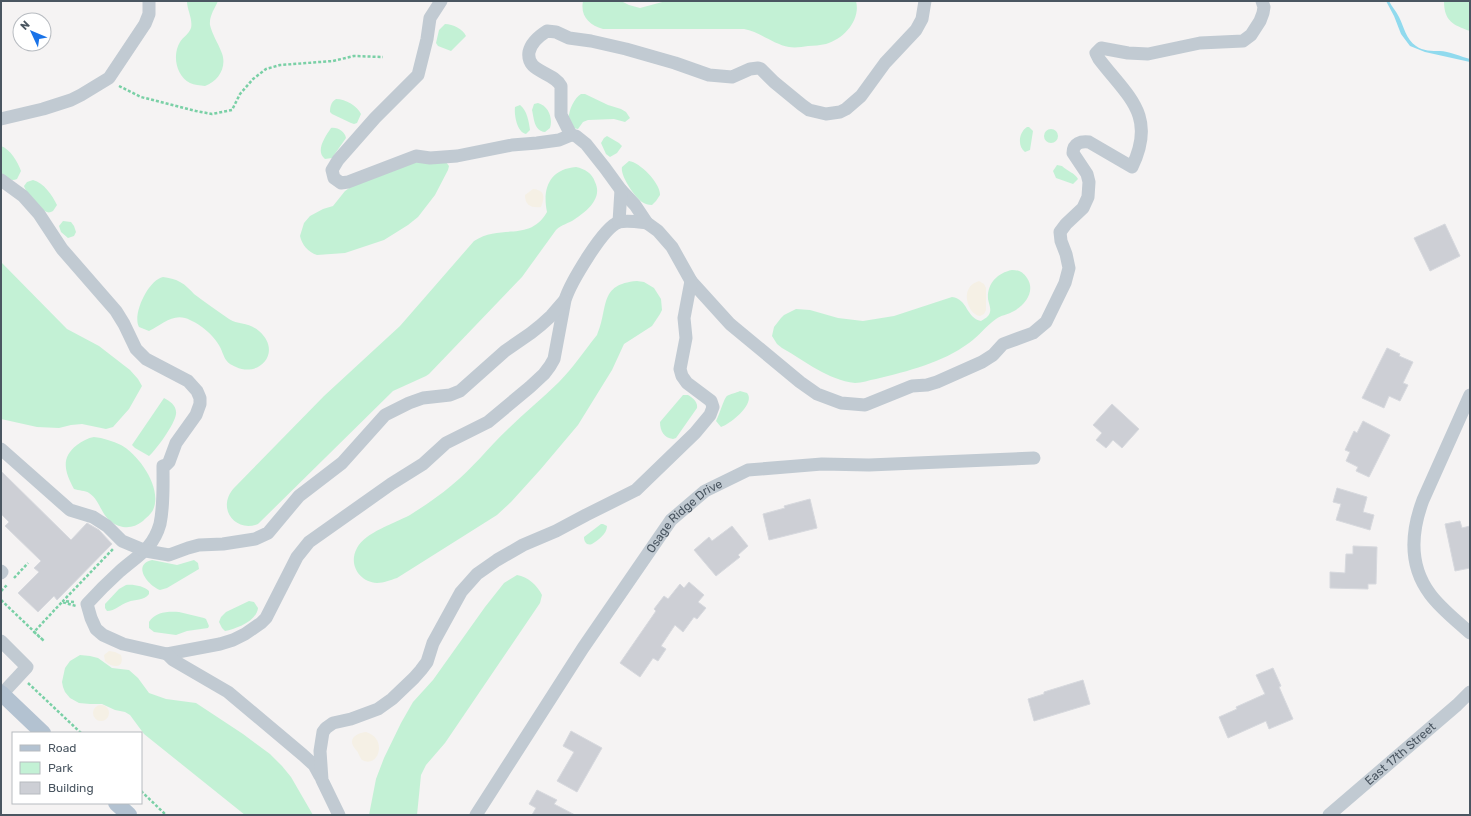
<svg xmlns="http://www.w3.org/2000/svg" width="1471" height="816" font-family="Rubik,sans-serif">
<rect width="100%" height="100%" fill="#f5f3f3"/>
<!-- green -->
<path fill="#c3f1d5" d="M187 1H218C215 8 209 16 210 25 212 34 218 43 221 51 228 66 219 81 205 86 200 85 194 85 190 83 176 76 172 55 180 42 183 37 189 34 191 28 193 19 187 10 187 1Z
M583 1H621L629 5 640 8 666 1H856C861 20 844 39 826 44 820 45 814 46 808 46 802 47 795 48 789 47 773 44 760 32 744 29H603C589 25 580 16 583 1Z
M1444 1H1470V31C1453 25 1444 21 1444 1Z
M445 24C453 24 463 29 466 36L451 51 438 46 436 43 439 30Z
M581 94H585L608 105 621 109 626 112 630 118 625 122 614 119 588 120 583 122 578 129 573 128C572 126 570 124 569 122 567 113 574 98 581 94Z
M336 99C346 99 357 106 361 114L357 123 354 124 351 123 332 114 330 112C330 107 331 102 336 99Z
M538 103C549 106 553 119 550 128L545 132C534 131 534 118 532 110L534 104Z
M520 105C527 110 529 122 530 130L526 134C517 132 514 115 515 107Z
M1027 127H1029L1033 131 1030 150 1025 152C1017 146 1019 132 1027 127Z
M331 128C338 127 345 132 346 138L332 158 325 159C315 151 325 137 331 128Z
M1044 136a7 7 0 1 1 14 0a7 7 0 1 1-14 0Z
M607 136 619 143 622 146 617 153 610 157 606 154 601 143 604 138Z
M1 146C10 149 18 162 21 171L17 179C10 182 6 177 1 173Z
M416 160 446 162 449 166 448 170 435 195 418 217 408 225 384 240 345 253 317 255C308 252 302 245 300 236L304 223 310 216 323 209 333 206 345 191 355 184Z
M629 161C640 162 661 184 660 195L656 201 652 205C648 205 645 204 642 202 635 197 620 176 622 167Z
M1057 165 1062 166C1067 171 1075 173 1078 179L1073 184 1056 178 1053 171Z
M576 167C585 169 592 173 595 182 603 198 587 211 575 219 568 224 562 224 556 230L522 277 429 374 426 376 393 391 258 524C235 533 216 508 234 488L324 396 400 326 474 241C501 223 529 243 547 212 542 188 550 169 576 167Z
M33 180C44 183 52 195 57 205L53 211C51 212 49 213 47 212 41 211 25 191 24 186L27 182Z
M63 221 71 222 74 226 76 232 74 236 68 238 61 232 59 226Z
M1 262 67 329 99 346 130 370 138 379 142 386 129 409 113 427 106 429 82 424 71 425 59 428 37 427 1 419Z
M1012 270C1019 270 1023 272 1027 278 1036 291 1025 306 1012 312 1007 315 1001 315 996 319 986 326 979 336 969 343 942 363 908 371 876 379 869 380 862 383 855 383 828 380 805 361 782 348L777 344 772 336 774 327 781 318 784 315 796 309 810 310 838 318 863 321 894 316 952 297C968 299 966 318 981 321 984 319 989 317 990 312 991 308 989 304 988 299 987 284 997 273 1012 270Z
M163 277C169 278 175 279 180 282 186 285 190 290 194 294 205 302 217 311 229 319 238 325 249 322 259 331 283 352 259 378 236 367 224 362 225 357 220 347 214 335 198 322 185 318 172 314 161 325 149 331L139 327C132 315 148 280 163 277Z
M637 281 644 282 654 288 661 299 662 310 660 314 652 326 624 344 612 370 578 425 540 470 511 502 497 515 397 578C390 580 384 583 377 583 359 582 348 564 357 548 366 532 393 524 410 515 424 506 439 496 452 485 473 468 488 448 507 430 524 413 542 399 559 382 573 368 584 351 597 335 609 308 598 284 637 281Z
M740 391 747 393C756 403 731 424 721 427L716 421C719 416 724 398 727 396 730 394 736 393 740 391Z
M683 395H688C693 398 698 402 697 408L676 438 673 439C664 438 660 431 660 422Z
M164 398C170 401 177 406 176 414 175 424 156 450 149 456L135 448 132 445Z
M94 437C103 438 113 441 121 445 139 455 163 488 153 510 151 514 146 518 143 521 136 526 131 528 123 527 100 522 103 502 89 493 85 490 79 491 74 489 65 472 60 458 77 445 82 441 88 438 94 437Z
M601 524H603L607 526C607 534 598 540 592 544 587 546 584 542 584 537Z
M152 560 177 565 194 560 198 563 199 569 167 588 160 590C149 586 131 565 152 560Z
M517 575C528 577 537 585 542 595L540 603 445 743 426 765 421 775 417 815H369L376 779 384 758 401 723 413 702 433 680 485 607 504 583Z
M126 585C133 584 144 586 149 591V594C144 601 135 599 128 602 121 604 115 611 107 611L105 608V604L119 589Z
M249 601 254 602 258 608C257 621 236 629 225 631L222 628 219 622 221 617 226 612Z
M179 612 204 618 206 619 209 626 208 628 187 631 176 635 154 632 149 628V622C155 612 168 611 179 612Z
M80 655 90 656 98 658 112 668 129 670 138 678 149 693 166 699 196 703 243 734 270 754 282 766 291 777 313 815H245L144 734 130 715 125 712 115 710 102 704H90L79 703 70 698 65 692 63 687 62 682 65 668 70 661Z"/>
<!-- sand -->
<path fill="#f5f0e5" d="M533 189C545 190 545 197 541 207 532 208 525 206 525 195Z
M979 281 984 284 986 288V310L984 314 980 316C968 315 958 287 979 281Z
M109 651 115 652 121 655C125 668 113 669 105 661L104 655Z
M93 713a8 8 0 1 1 16 0a8 8 0 1 1-16 0Z
M366 732C388 738 379 769 362 760 360 758 359 754 357 751 347 741 353 734 366 732Z"/>
<!-- water -->
<path fill="#90daee" d="M1386 1H1389C1392 7 1396 11 1399 17 1404 27 1406 39 1416 46 1423 51 1432 51 1440 51 1448 51 1462 57 1470 59V62L1425 52 1410 46 1401 34 1394 16Z"/>
<!-- building -->
<path fill="#cdcfd5" stroke="#d7d9de" d="M1445 224 1460 256 1430 271 1414 238Z
M1387 348 1400 354 1399 356 1413 362 1403 383 1408 385 1400 401 1389 396 1384 408 1362 398Z
M1112 404 1139 429 1122 448 1113 440 1106 448 1096 440 1102 433 1093 425Z
M1363 421 1390 435 1369 477 1356 471 1358 467 1346 461 1350 452 1345 450 1354 431 1357 433Z
M1 471 71 540 87 523 99 530 112 544 57 600 54 596 38 612 18 593 39 572 34 568 41 561 5 526 9 522 1 514Z
M1337 488 1367 497 1363 512 1374 515 1370 530 1336 520 1341 504 1333 502Z
M810 499 817 528 769 540 763 514 785 508 784 506Z
M1460 521 1462 528 1470 526V568L1455 571 1445 524Z
M732 526 748 546 738 555 740 557 716 576 694 550 709 537 712 541Z
M1353 546 1377 547 1376 584H1368V589L1330 588V572L1345 573 1346 554H1353Z
M689 582 704 595 698 602 706 608 697 619 694 617 683 632 675 625 661 646 666 649 658 661 653 658 640 677 620 663 656 611 654 609 664 596 668 599 680 584 684 588Z
M1273 668 1281 686 1279 687 1293 719 1269 729 1266 721 1228 738 1219 717 1237 709 1236 707 1265 694 1256 675Z
M1083 680 1090 704 1034 721 1028 699 1044 694V692Z
M571 731 602 748 577 792 557 781 574 752 563 746Z
M537 790 557 800 554 804 575 815H532L536 808 529 804Z"/>
<g fill="none" stroke-linecap="round" stroke-linejoin="round">
<!-- path -->
<path stroke="#7ad0a6" stroke-width="2.5" stroke-dasharray="3 2" stroke-linecap="butt" d="M119 86 141 97 196 111 212 114 232 110 240 94 253 79 266 69 280 65 333 61 354 56 383 57
M14 578 28 563
M1 591 8 584
M1 600 44 641 34 632 62 602 76 606
M74 602 63 601 113 549
M28 683 81 733
M141 791 166 815"/>
<!-- minor -->
<g stroke="#c1cad2" stroke-width="13">
<path d="M441 1 430 18 427 39 418 75 375 118 338 160 332 170 334 178 341 183 348 182 416 156 430 158 457 156 512 145 537 143 559 140 571 135 576 136 586 144 605 168 621 190 635 205 647 223 658 231 672 247 691 281 730 324 800 382 817 394 841 403 865 405 912 386 927 385 937 382 982 362 993 355 1003 344 1033 333 1046 322 1065 283 1069 268 1066 254 1061 241 1060 232 1066 224 1083 208 1088 197 1089 182 1087 174 1073 153C1073 143 1081 141 1089 142L1132 167C1157 115 1128 97 1099 59L1096 53 1101 48 1128 53 1148 54 1200 43 1243 41 1251 35 1260 21 1263 13 1264 7 1262 1"/>
<path d="M1 119 43 109 71 100 81 95 109 78 145 24 149 14V1"/>
<path d="M571 135 561 115V86C553 71 526 73 529 52 531 43 539 36 547 31L556 32 569 38 591 41 626 49 675 63 709 75 732 77 750 69 758 68 761 69 774 82 802 105 809 110 826 114 840 112 846 109 861 96 885 63 916 30 922 19 925 1"/>
<path d="M1 180 23 196 39 214 62 249 116 311 124 324 136 349 146 359 188 381 197 391 200 398V404L196 415 176 443 169 462 166 465 163 466C163 485 164 505 160 524 153 549 137 556 119 572 108 582 97 593 87 604L91 618 96 629 103 635 123 644 167 654 220 644 233 640 245 634 261 623 266 618 297 557 309 542 391 484 423 464 446 443 488 422 530 387 544 374 550 366 554 359 565 300C570 284 603 227 619 222 627 220 639 222 647 223"/>
<path d="M619 222 621 190"/>
<path d="M1470 395 1423 500C1411 532 1409 566 1430 594 1441 609 1457 621 1470 633"/>
<path d="M1 449 70 510 93 517 107 526 122 541 146 551 169 555 188 548 199 545 223 544 255 539 268 533 299 496 342 463 385 415 409 403 423 398 450 395 460 391 505 351 531 333 541 325 551 316 564 301"/>
<path d="M1 571 2 572 1 573"/>
<path d="M1 641 27 667 2 694"/>
<path d="M167 654 173 660 228 692 303 755 314 765 320 776"/>
<path d="M339 815 322 780 320 751 323 732 326 728 333 723 351 719 378 709 392 699 414 678 421 670 427 662 433 643 461 592 477 574 497 560 523 545 556 531 586 515 636 490 695 433 710 415 713 407 711 401 687 383 682 376 680 369 686 338 684 318 691 281"/>
<path id="s1" d="M476 815 583 648 671 520 705 491 748 470 822 464 869 465 1034 458"/>
<path id="s2" d="M1329 815 1457 705 1470 692"/>
</g>
<!-- major -->
<path stroke="#b3c2d1" stroke-width="16" d="M1 693 43 733
M116 803 129 815"/>
</g>
<g text-anchor="middle" dominant-baseline="central" stroke-width="3.5" stroke-linejoin="round" paint-order="stroke">
<!-- street labels -->
<g font-size="12" fill="#4a5661" stroke="#fff">
<text stroke="none"><textPath href="#s1" startOffset="366">Osage Ridge Drive</textPath></text>
<text stroke="none"><textPath href="#s2" startOffset="94">East 17th Street</textPath></text>
</g>
</g>
<!-- border -->
<rect width="1471" height="816" fill="none" stroke="#4a5661" stroke-width="4"/>
<!-- legend -->
<rect x="12" y="732" width="130" height="72" fill="#ffffff" stroke="#b7bbc0"/>
<rect x="20" y="745" width="20" height="6" fill="#b3c2d1" stroke="#b7bbc0"/>
<text x="48" y="752" font-size="12" fill="#4a5661">Road</text>
<rect x="20" y="762" width="20" height="12" fill="#c3f1d5" stroke="#b7bbc0"/>
<text x="48" y="772" font-size="12" fill="#4a5661">Park</text>
<rect x="20" y="782" width="20" height="12" fill="#cdcfd5" stroke="#b7bbc0"/>
<text x="48" y="792" font-size="12" fill="#4a5661">Building</text>
<!-- north arrow -->
<g transform="translate(32 32) rotate(314)"><circle r="19" fill="#ffffff" stroke="#b7bbc0"/>
<path d="M0-3L7 15L0 10L-7 15Z" fill="#1a73e8"/>
<text y="-6" font-size="11" font-weight="bold" text-anchor="middle" fill="#4a5661">N</text>
</g>
</svg>
